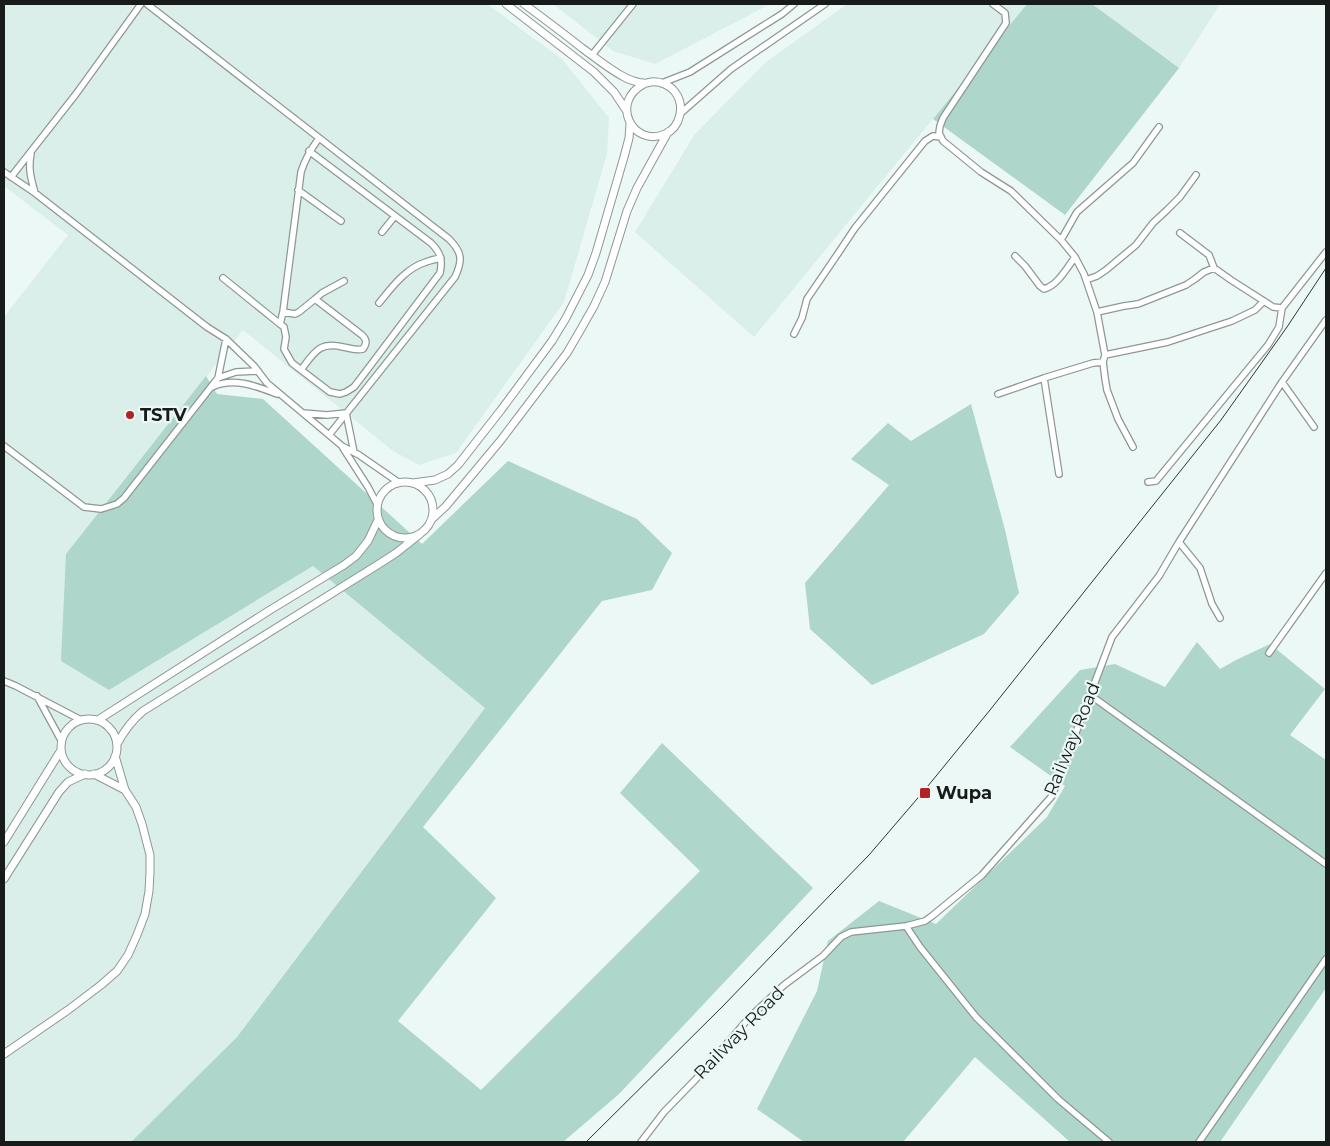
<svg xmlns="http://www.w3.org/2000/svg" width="1330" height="1146" font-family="Montserrat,sans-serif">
<rect width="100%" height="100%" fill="#ecf8f5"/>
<!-- built -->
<path fill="#daefe9" d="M4 4H487L562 59 609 118 607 154 564 302 456 453 419 465 393 451 243 330 66 554 109 690 313 566 485 708 237 1037 131 1142H4V317L68 235 4 186Z
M553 4H770L655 64 613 51Z
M847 4H1027L754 337 635 232 695 134 765 63Z
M1092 4H1220L1179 68Z"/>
<!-- green -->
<path fill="#aed6cb" d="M1027 4H1092L1179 68 1065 215 933 119Z
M206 376 217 394 263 399 422 544 508 461 637 519 672 553 652 590 602 601 423 827 496 898 398 1021 481 1090 700 871 620 793 662 743 813 888 619 1094 563 1142H131L237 1037 485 708 313 566 109 690 61 661 66 554Z
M971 404 1005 530 1019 593 984 634 872 685 810 629 805 583 889 485 851 459 888 423 911 441Z
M1197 642 1220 669 1236 660 1270 644 1325 689 1290 735 1326 760V988L1220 1142H1070L975 1057 903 1142H804L757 1109 817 991 828 941 879 901 936 924 1047 817 1065 786 1010 747 1080 670 1115 664 1165 687Z"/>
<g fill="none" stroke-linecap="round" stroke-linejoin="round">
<!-- minor casing -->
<g stroke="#8d9895" stroke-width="8">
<path id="minor" d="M147 4 449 239C462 252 463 260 455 277L329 435
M993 4 1005 13 1006 23 943 118 940 126 939 133 943 141 981 172 1011 191 1061 240 1075 257 1084 274 1097 312 1105 355 1103 362 1105 378 1107 390 1118 419 1133 447
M592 55 633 4
M662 83 690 72 782 14 794 4
M681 113 731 69 825 4
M309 151 431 243C440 252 443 259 440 273L364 374 354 387 346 392 340 394 330 392 292 363 284 349 286 337 284 327 280 324 283 312 301 172C305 159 311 149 319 138
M31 154C28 168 31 179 35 193
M4 172 35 193 207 327 226 339 254 366 267 383 329 435 342 446 359 455 398 482
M11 177 76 94 141 4
M298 190 341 221
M382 232 395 216
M1180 233 1209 255 1214 268 1231 280 1273 307 1282 308
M1061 240 1077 212 1133 163 1159 127
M1015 256 1025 266 1040 286 1044 289C1057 286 1067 268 1075 257
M223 278 280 324
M1086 280 1097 276 1106 270 1136 245 1153 223 1167 210 1180 197 1196 175
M379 303C392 287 406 268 426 262 431 260 436 259 441 258
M283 312 295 314 299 312 315 299
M1097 312 1124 306 1138 304 1186 285 1195 279 1204 272 1214 268
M794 334 802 318 807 299 839 252 855 228 925 141 933 136 941 137
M1105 355 1168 342 1232 321 1255 310 1264 301
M301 370C314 353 319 341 343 347 350 348 356 351 363 349 367 343 367 340 362 335L315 299 322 293 344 281
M218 378 236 372 258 371
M1044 378 1059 474
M1282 382 1314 427
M212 387C234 377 256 386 277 394
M998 394 1044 378 1093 363 1103 362
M303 413 327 415 346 413 354 452
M4 446 84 507 101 509 117 504 124 498 218 378 226 339
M343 448 368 487 377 504
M1148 482 1156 481 1268 345 1279 327 1282 308 1326 252
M1179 542 1200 568 1212 604 1220 618
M1269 653 1326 573
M4 681 16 686 81 720
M1090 695 1326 864
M37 696 62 742
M906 926 920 947 976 1017 1058 1099 1109 1142
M641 1142 664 1112 696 1079 749 1018 784 985 823 956 841 937 851 932 906 926 925 921 932 916 982 875 1052 796 1112 637 1159 576 1179 542 1282 382 1326 320
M1199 1142 1326 959"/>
</g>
<!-- tertiary casing -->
<g stroke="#8d9895" stroke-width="9">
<path id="tertiary" d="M506 4 594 72 614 92 626 110
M524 4C543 18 563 33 582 48 596 58 610 70 626 78 630 80 639 83 644 83 646 84 649 82 651 82 660 81 670 85 675 92 685 105 681 127 665 134 633 148 609 102 644 84
M377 510a28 28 0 1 1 56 0a28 28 0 1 1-56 0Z
M413 483 435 480 448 474 458 465 501 410 552 341 566 318 588 275 596 253 624 157 629 138 630 124
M431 520 446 506 501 440 567 353 581 329 594 306 605 282 627 211 637 188 668 132
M61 747a28 28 0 1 1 56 0a28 28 0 1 1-56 0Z
M98 720 270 610 344 565 356 556 368 541 378 520
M117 744C124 731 131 721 143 711L379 564 396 553 420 534
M94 774 125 790
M4 842 61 750
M4 879 59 792 68 782 85 774
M4 1054 68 1010 101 985 117 971 128 955 137 935 145 914 149 891 150 872V855L142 824 136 807 125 790 115 756"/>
</g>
<!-- minor -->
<use href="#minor" stroke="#fff" stroke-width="5.5"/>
<!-- tertiary -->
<use href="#tertiary" stroke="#fff" stroke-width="7"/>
<!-- tram -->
<path stroke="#2e3432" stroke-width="1" d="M586 1142 723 1006 801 925 869 855 923 792 990 710 1221 420 1287 327 1326 268"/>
</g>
<!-- markers -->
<g fill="#b22222" stroke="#ecf8f5" stroke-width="2">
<circle cx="130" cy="415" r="5"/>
<rect x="919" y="787" width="12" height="12" rx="2.5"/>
</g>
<g text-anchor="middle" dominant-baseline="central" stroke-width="4.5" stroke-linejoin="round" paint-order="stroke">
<!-- poi labels -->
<g font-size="18" font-weight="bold" fill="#171c1a" stroke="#ecf8f5" text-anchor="start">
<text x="140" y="415">TSTV</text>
<text x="936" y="793">Wupa</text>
</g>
<!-- street labels -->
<g font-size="18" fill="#171c1a" stroke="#ecf8f5">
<text transform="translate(1072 739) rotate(-68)">Railway Road</text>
<text transform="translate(739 1033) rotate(-46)">Railway Road</text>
</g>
</g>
<!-- border -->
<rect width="1330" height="1146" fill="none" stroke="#171c1a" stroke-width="10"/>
</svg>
